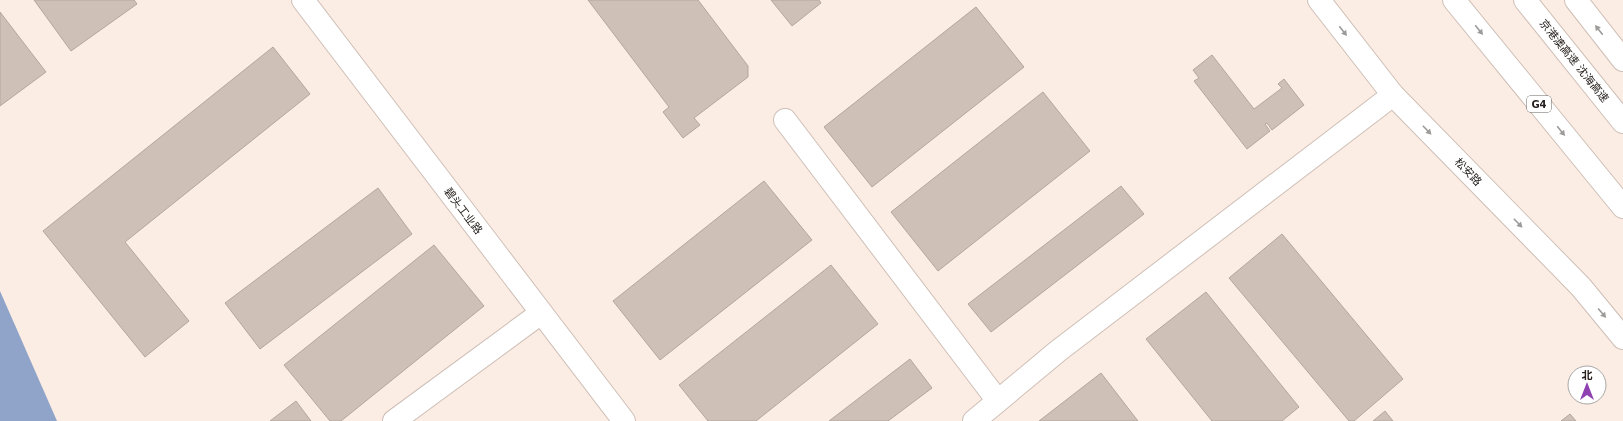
<svg xmlns="http://www.w3.org/2000/svg" width="1623" height="421" font-family="'DejaVu Sans','Noto Sans SC',sans-serif">
<rect width="100%" height="100%" fill="#fcede4"/>
<!-- water -->
<path fill="#8fa4c8" d="M0 291 57 421H0Z"/>
<!-- building -->
<path fill="#cebfb7" stroke="#b4a59d" d="M34 0H134L137 4 71 51Z
M588 0H698L748 66V77L694 118 700 125 683 138 663 112 669 107Z
M771 0H819L821 3 792 26Z
M976 7 1024 67 872 187 824 127Z
M0 12 46 72 0 106Z
M273 47 310 94 125 242 189 321 145 357 43 231Z
M1212 55 1254 109 1282 88 1278 84 1284 79 1304 105 1272 130 1267 123 1265 124 1270 131 1247 149 1194 81 1199 78 1193 70Z
M1043 92 1090 151 938 271 891 212Z
M764 181 812 240 660 360 613 301Z
M1121 186 1144 214 991 332 968 304Z
M378 188 412 234 260 349 225 303Z
M1282 234 1403 379 1354 421H1349L1229 278Z
M434 245 484 306 341 421H330L284 365Z
M831 265 878 324 756 421H708L679 385Z
M1206 292 1299 407 1282 421H1212L1146 339Z
M910 359 932 388 888 421H829Z
M1101 373 1138 421H1039Z
M296 401 311 421H270Z
M1385 411 1393 421H1373Z
M1570 414 1576 421H1561Z"/>
<g fill="none" stroke-linecap="round" stroke-linejoin="round">
<!-- minor casing -->
<g stroke="#cebfb7" stroke-width="24">
<path id="minor" d="M303 0 624 421
M785 120 998 401
M394 421 541 313
M974 421 1058 351 1393 95"/>
</g>
<!-- major casing -->
<g stroke="#cebfb7" stroke-width="24">
<path id="major" d="M1319 0 1393 95 1581 287 1623 338
M1576 0 1623 60"/>
</g>
<!-- highway casing -->
<g stroke="#cebfb7" stroke-width="24">
<path id="highway" d="M1454 0 1623 207
M1525 0 1623 122"/>
</g>
<!-- minor -->
<use href="#minor" stroke="#fff" stroke-width="22"/>
<!-- major -->
<use href="#major" stroke="#fff" stroke-width="22"/>
<!-- highway -->
<use href="#highway" stroke="#fff" stroke-width="22"/>
</g>
<!-- one-way arrows -->
<defs><path id="oneway-solid" d="M-6-.8H1V-3.2L6.5 0L1 3.2V.8H-6Z"/></defs>
<g fill="#9d9b99">
<use href="#oneway-solid" transform="translate(1479 30) rotate(51)"/>
<use href="#oneway-solid" transform="translate(1599 30) rotate(-128)"/>
<use href="#oneway-solid" transform="translate(1343 31) rotate(52)"/>
<use href="#oneway-solid" transform="translate(1427 130) rotate(46)"/>
<use href="#oneway-solid" transform="translate(1561 131) rotate(51)"/>
<use href="#oneway-solid" transform="translate(1518 223) rotate(46)"/>
<use href="#oneway-solid" transform="translate(1602 313) rotate(50)"/>
</g>
<g text-anchor="middle" dominant-baseline="central" stroke-width="4" stroke-linejoin="round" paint-order="stroke">
<!-- shield labels -->
<rect fill="#fff" stroke="#676361" stroke-width="1" x="1527" y="96" width="24" height="16" rx="3"/>
<g font-size="10" font-weight="bold" fill="#26201d">
<text x="1539" y="104">G4</text>
</g>
<!-- street labels -->
<g font-size="11" fill="#26201d" stroke="#fff">
<text transform="translate(1574 61) rotate(51)">京港澳高速 沈海高速</text>
<text transform="translate(1468 172) rotate(46)">松安路</text>
<text transform="translate(463 211) rotate(53)">碧头工业路</text>
</g>
</g>
<!-- north arrow -->
<g transform="translate(1587 385)"><circle r="19" fill="#ffffff" stroke="#a8a6a5"/>
<path d="M0-3L7 15L0 10L-7 15Z" fill="#8f41b1"/>
<text y="-6" font-size="11" font-weight="bold" text-anchor="middle" fill="#26201d">北</text>
</g>
</svg>
